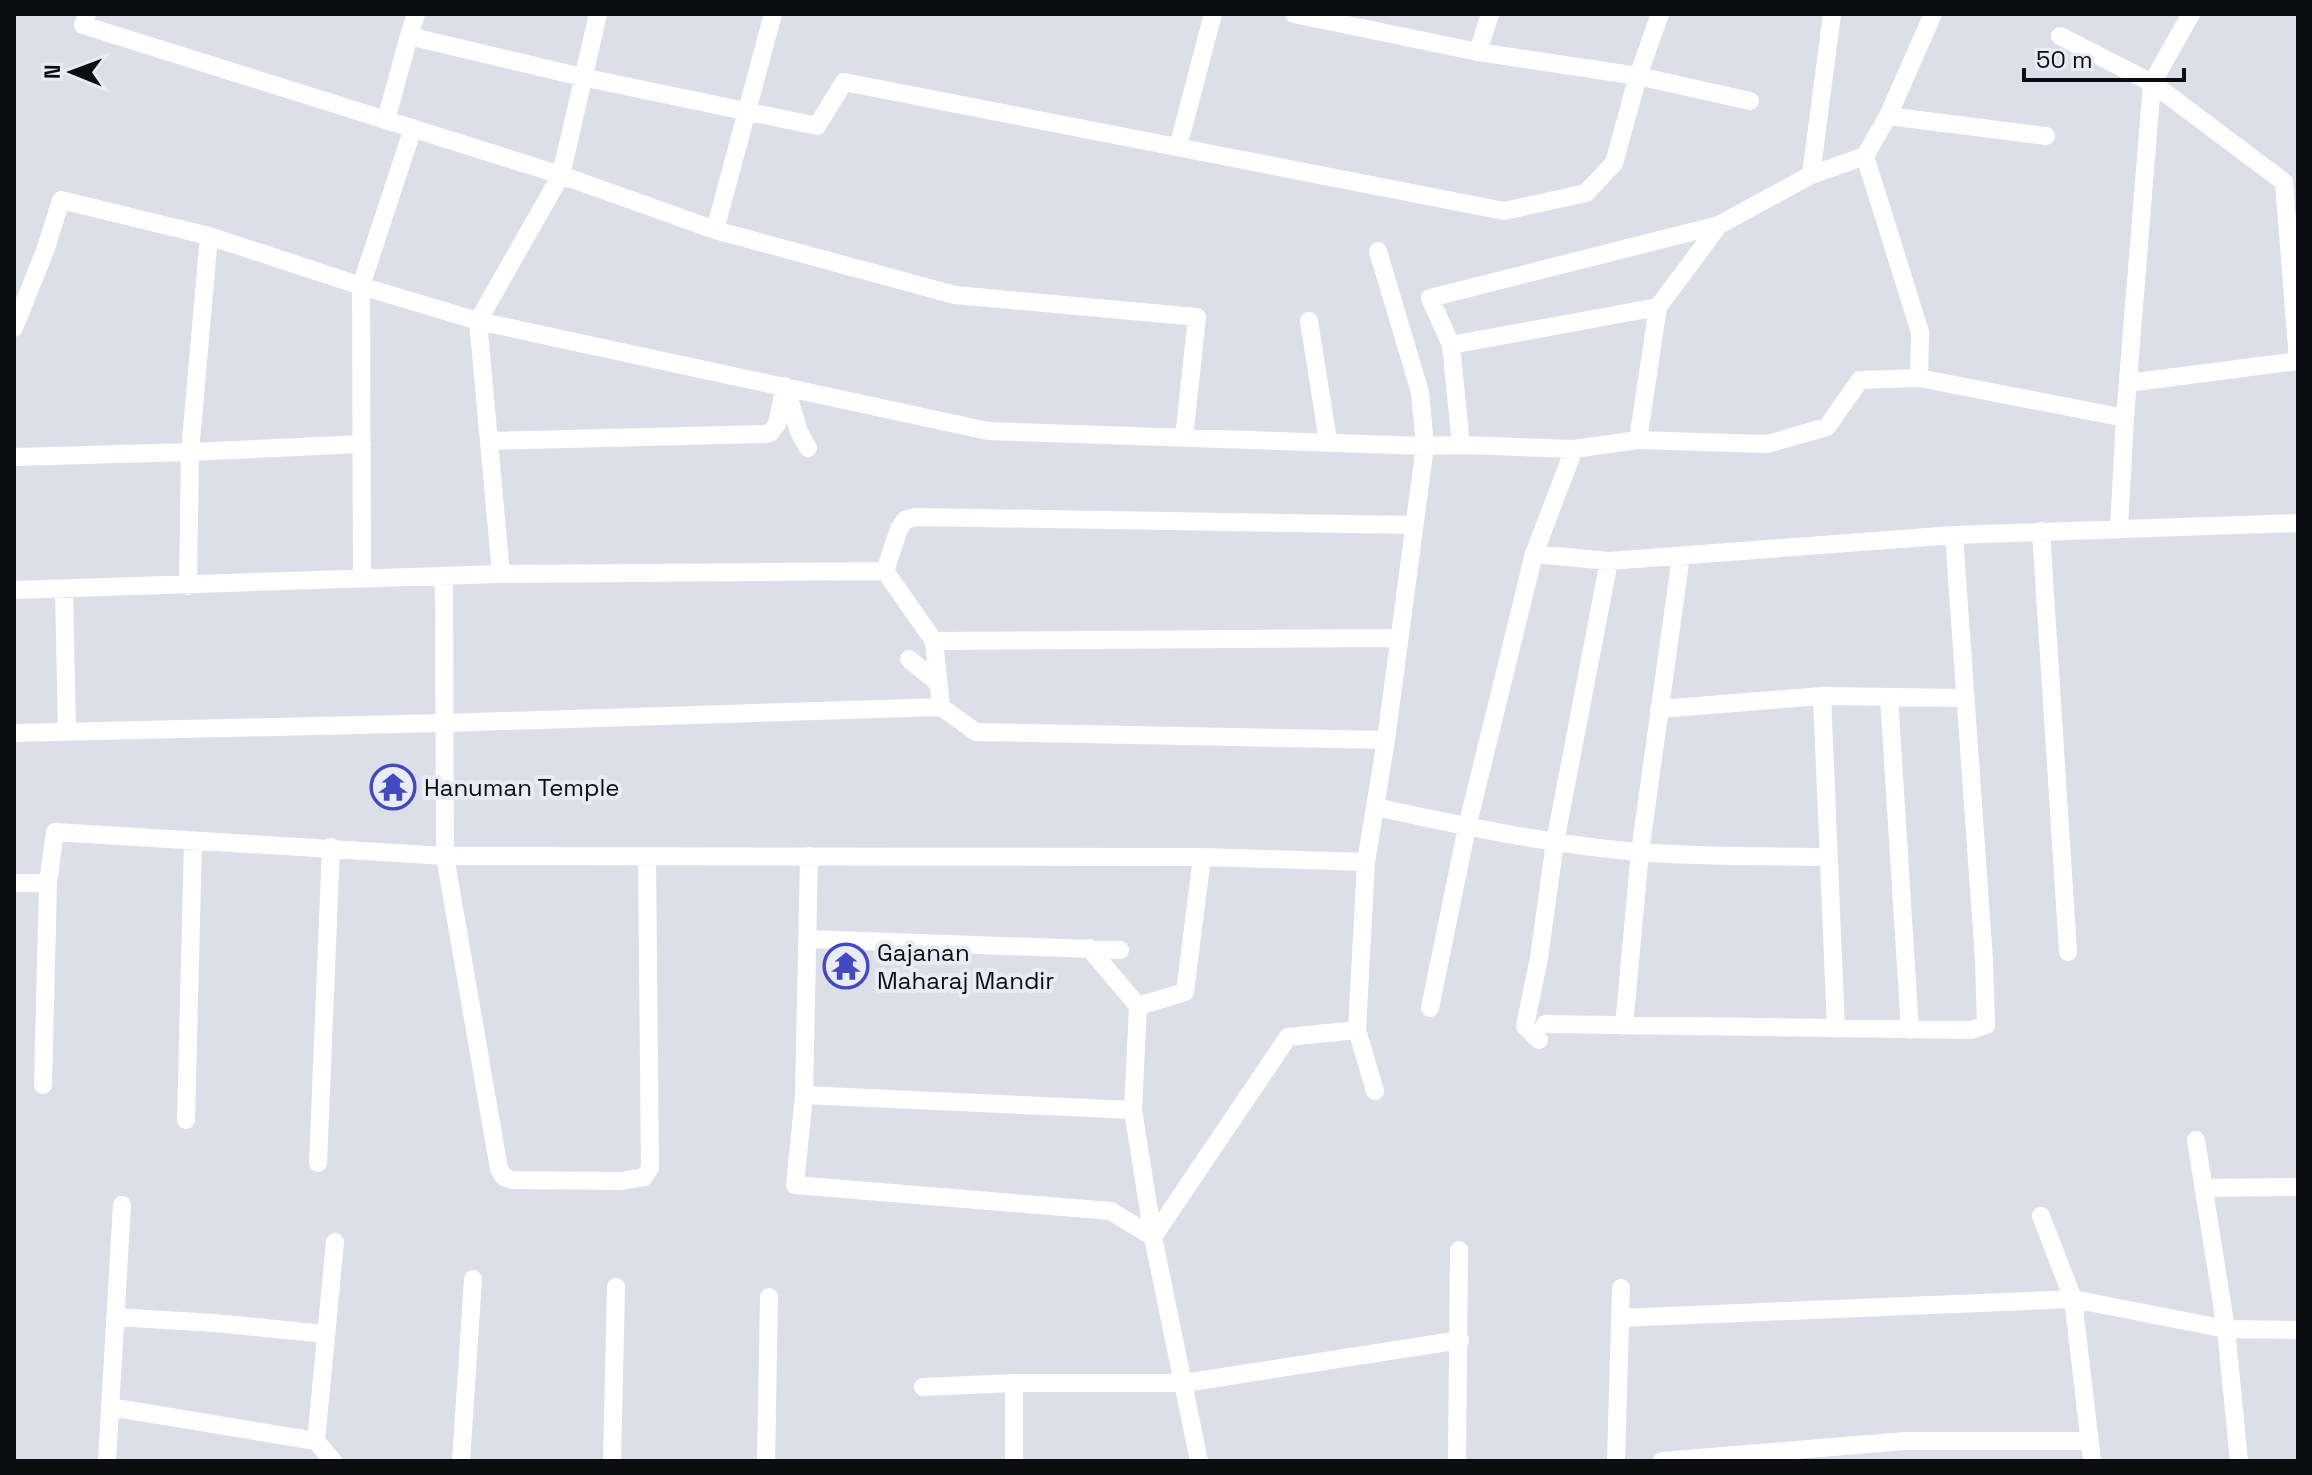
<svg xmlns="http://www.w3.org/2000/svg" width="2312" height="1475" font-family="'Space Grotesk',sans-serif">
<rect width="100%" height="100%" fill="#dcdee8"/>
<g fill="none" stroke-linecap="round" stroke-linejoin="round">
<!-- street -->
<path stroke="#fff" stroke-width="18" d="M87 14 83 25 561 175 715 230 955 295 1197 317 1184 438
M416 14 409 36 582 77 817 126 844 82 1504 211 1586 193 1614 163 1638 76 1660 14
M1294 14 1478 52 1638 76 1750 101
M2060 36 2152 83 2284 182 2298 360
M1478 52 1490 14
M1888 116 2046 136
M386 120 409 36
M1178 147 1213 14
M1865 156 1920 332 1919 378
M1811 175 1832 14
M715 230 773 14
M1309 321 1328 441
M14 328 45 251 61 200 209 236 361 286 478 321 988 431 1425 446 1461 445 1574 449 1638 440 1767 444 1827 427 1860 380 1919 378 2125 418
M1451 345 1658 307
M2128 383 2298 361
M786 389 799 432 808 448
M1638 440 1658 307 1719 225 1811 175 1865 156 1888 116 1933 14
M489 441 764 434 770 433 777 424 785 386
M1461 445 1451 345 1430 298 1719 225
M14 457 190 452 362 444
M2119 528 2125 418 2152 83 2191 14
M2041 531 2068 952
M1534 554 1609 561 1954 535 2298 523
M885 571 899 529 905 520 916 517 1413 525
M501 574 478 321 561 175 598 14
M444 577 445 856 499 1169 504 1177 512 1180 621 1181 644 1177 650 1168 647 857
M362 578 361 286 413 128
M188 586 190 452 209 236
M64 589 67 732
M14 590 501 574 885 571 934 641 941 707
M934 641 1399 638
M909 659 938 683
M1822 696 1836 1029
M1889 697 1910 1030
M1659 709 1822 696 1965 698
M14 733 443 723 941 707 976 732 1386 740
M1376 807C1462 826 1549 844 1637 852 1700 857 1764 856 1828 857
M809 856 804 1095 795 1185 1111 1211 1153 1237 1288 1037 1357 1030
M14 883H48
M807 939 1120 950
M1089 948 1138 1006 1133 1110
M1138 1006 1185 992 1202 857
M1430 1008 1467 827 1534 554 1574 449
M1545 1024 1971 1030 1986 1025 1984 960 1954 535
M1624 1026 1640 852 1681 556
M1539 1040 1525 1026 1539 958 1555 842 1609 561
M43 1085 48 883 55 832 445 856 1202 857 1366 862
M1375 1091 1357 1030 1366 862 1386 740 1425 446 1420 392 1378 251
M804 1095 1133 1110 1153 1237 1199 1461
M186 1120 193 841
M2196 1140 2226 1329 2239 1461
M318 1163 331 847
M2204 1188 2298 1187
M2041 1216 2073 1299 2092 1461
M115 1317 215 1323 325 1334
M1620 1318 2073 1299 2226 1329 2298 1330
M1014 1383V1461
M923 1387 1014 1383H1184L1460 1340
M110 1407 316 1441 333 1461
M316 1441 335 1242
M107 1461 122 1205
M461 1461 473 1279
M612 1461 616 1287
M766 1461 769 1297
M1457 1461 1459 1250
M1616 1461 1621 1288
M1662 1461 1905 1441H2089"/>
</g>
<!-- icons -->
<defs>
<g id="temple-ring" transform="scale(2.3)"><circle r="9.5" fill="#e9ebf5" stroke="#434abf" stroke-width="1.5"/><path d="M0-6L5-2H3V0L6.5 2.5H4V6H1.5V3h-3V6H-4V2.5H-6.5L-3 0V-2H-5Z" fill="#434abf"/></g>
</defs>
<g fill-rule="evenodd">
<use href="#temple-ring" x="393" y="787"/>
<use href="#temple-ring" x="846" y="966"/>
</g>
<g text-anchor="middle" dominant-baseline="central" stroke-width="8" stroke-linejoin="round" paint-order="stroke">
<!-- poi labels -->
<g font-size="24" fill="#0c0d10" stroke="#e9ebf5" text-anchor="start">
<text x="424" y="787">Hanuman Temple</text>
<text x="877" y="952">Gajanan<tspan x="877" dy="28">Maharaj Mandir</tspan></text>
</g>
</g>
<!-- border -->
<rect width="2312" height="1475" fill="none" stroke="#0c0d10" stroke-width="32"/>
<!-- north arrow -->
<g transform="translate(72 72) rotate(271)" stroke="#e9ebf5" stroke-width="6" paint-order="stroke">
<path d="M0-6L14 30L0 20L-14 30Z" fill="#0c0d10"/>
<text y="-12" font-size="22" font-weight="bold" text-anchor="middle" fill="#0c0d10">N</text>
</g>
<!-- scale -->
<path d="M2024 68v12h160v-12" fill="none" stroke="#0c0d10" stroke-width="4"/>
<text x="2036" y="68" font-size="24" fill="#0c0d10" stroke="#e9ebf5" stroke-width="6" paint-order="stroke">50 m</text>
</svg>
